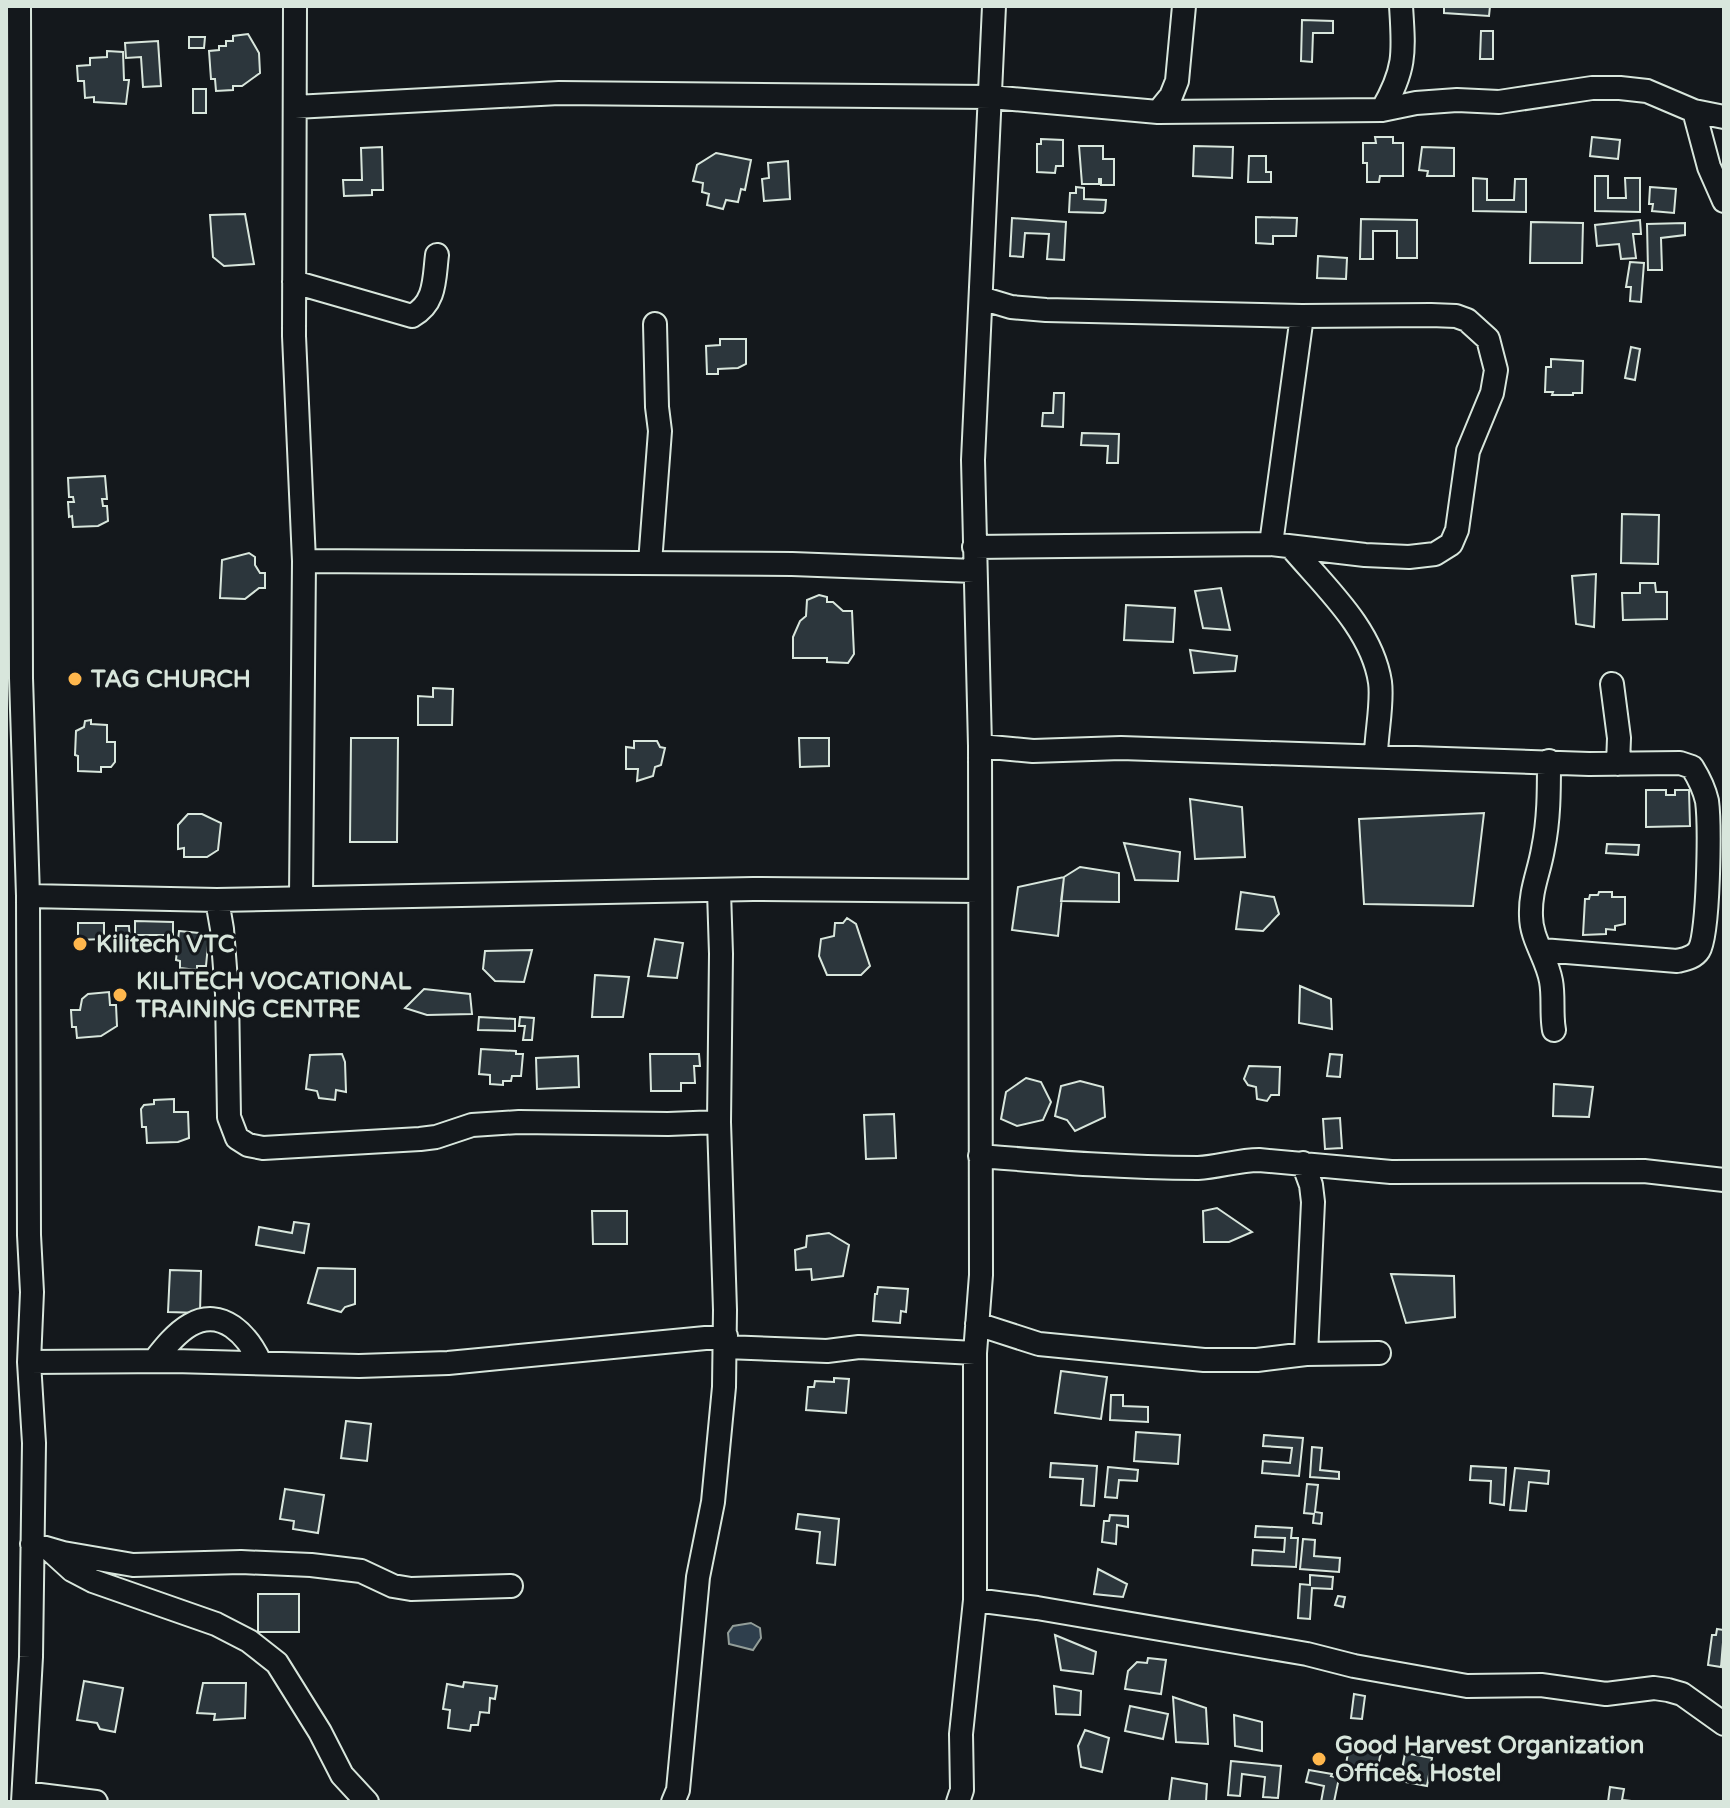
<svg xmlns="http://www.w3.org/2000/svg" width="1730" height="1808" font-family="'Varela Round',sans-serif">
<rect width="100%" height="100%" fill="#14181c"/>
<!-- water -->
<path fill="#2f3f4d" stroke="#939e99" stroke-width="2" d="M751 1623 760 1628 761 1638 753 1650 729 1644 728 1633 733 1626Z"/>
<!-- building -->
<path fill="#2c363c" stroke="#d8e6dc" stroke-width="2" d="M1444 6H1490L1489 16 1444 13Z
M1302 20 1333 21V33H1313L1312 62 1301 61Z
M1481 31H1493V59H1480Z
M248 34 259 53 260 73 242 86H233V90L216 91 215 79H211L209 51 219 50V46H226V41H233V36Z
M189 37H205L204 48H189Z
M158 41 161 86 143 87 141 57 126 58 125 43Z
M107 51 123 52 124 80H129L126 104 94 102V97L85 98 84 81H78L77 66 90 65V58L107 57Z
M193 89H206V113H193Z
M1375 137H1393V143H1403V176H1380L1379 182H1367V163H1363V143H1376Z
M1592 137 1620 140 1618 159 1590 156Z
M1041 139 1063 140V166H1056L1055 173 1037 172V144H1041Z
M1079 146H1103V159H1114V185H1101V179H1099V184H1082Z
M1194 146 1233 147 1232 178 1193 176Z
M382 147 383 190H372V195L344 196 343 180H362L361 148Z
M1422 147 1454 148V176H1427L1428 171 1419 170Z
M716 153 751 160 745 190 741 189 738 202 726 200 723 209 707 205 709 194 702 192 703 183 693 181 697 165Z
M1249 156H1266V172H1271V182H1248Z
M788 161 790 199 764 201 762 179 769 178 768 163Z
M1595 176H1608V198H1626L1625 178H1640V212L1595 211Z
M1473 178 1487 179V200H1514L1515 179H1526V212L1473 211Z
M1076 187 1084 188V199L1106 200 1105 211 1103 213 1069 212 1070 193H1076Z
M1650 187 1676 189 1674 213 1652 211 1653 204H1649Z
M245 214 254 264 224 266 213 257 210 215Z
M1256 217 1297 218 1296 236H1273V244L1256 243Z
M1012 218 1066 222 1064 260 1047 259 1049 234 1025 233 1023 257 1010 256Z
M1361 219 1417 220V258H1397V231H1373V259H1360Z
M1640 220 1641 234H1633L1636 258 1621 259 1619 244 1597 246 1595 225Z
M1531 222 1583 223 1582 263H1530Z
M1685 223V235L1661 238 1662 270H1648L1647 224Z
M1318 256 1347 258 1346 279 1317 278Z
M1630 262 1644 263 1641 302 1630 301 1631 287H1626Z
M720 339H746V364L738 368 718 369V374H707L706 346 720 345Z
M1631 347 1640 349 1635 380 1625 378Z
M1551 359 1583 361 1582 393H1573V395H1552L1553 392H1545L1546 367H1551Z
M1054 393H1064L1063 427 1042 426 1043 413H1053Z
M1082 433 1119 434 1118 463H1107L1108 446 1081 445Z
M105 476 107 499H102L103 506H107L108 521 98 526 73 527 72 516 69 517 68 502H74L73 497H69L68 478Z
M1622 514 1659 515 1658 564 1621 563Z
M249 553 255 557V565L260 573H265V588H259L245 599 220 598 222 560Z
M1596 574 1594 627 1576 624 1572 576Z
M1640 583H1655L1656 592H1667V619L1623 620 1622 593H1640Z
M1221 588 1230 630 1203 628 1195 591Z
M819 595 827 597V602H833L843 611H852L854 654 848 663 827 662V658H793V637L800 621 806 616 807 600Z
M1126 605 1175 608 1173 642 1124 640Z
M1190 650 1237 656 1235 671 1194 673Z
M433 688 453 689 452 725H418V696L433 697Z
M91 720V724L107 725V742H115V762L111 767H101V772L78 771V756L75 755 76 731 84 727 85 721Z
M351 738H398L397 842H350Z
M799 738H829V766L800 767Z
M634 741H657L660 747 665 748 661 765 655 767 653 776 637 781 638 769H626V747L634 748Z
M1646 790H1666V795H1675V790H1689L1690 826 1646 827Z
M1190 799 1242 807 1245 857 1195 859Z
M1484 813 1473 906 1364 904 1359 819Z
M188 814H202L221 823 218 850 207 857H184V848L178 849V825Z
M1124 843 1180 852 1178 881 1135 880Z
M1607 844 1639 845 1638 855 1606 853Z
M1080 867 1119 873V902L1061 901 1064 877Z
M1064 877 1058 936 1012 930 1018 887Z
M1241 892 1274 897 1279 914 1263 931 1236 929Z
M1599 892H1612V897H1625V924L1615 926V930L1606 929V934L1583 935 1585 899H1589L1590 895H1598Z
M847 918 856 924 870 966 861 975H827L819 956 821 939 834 936 835 923H843Z
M135 921 173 922V935H135Z
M78 923H104V939L78 940Z
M116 926H129L130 945H116Z
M179 931 209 934 206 966H197V970L180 968V961L176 960Z
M655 939 683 943 677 978 648 976Z
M532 950 524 982 495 981 483 969 485 951Z
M595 975 629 977 623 1017H592Z
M1300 986 1331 999 1332 1029 1299 1023Z
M424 989 470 994 472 1014 427 1015 405 1008Z
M109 992 110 1005H116L117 1026 101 1036 77 1038 76 1027H72L71 1010H80L82 999 88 994Z
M479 1017 515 1019V1031L478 1030Z
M520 1017 534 1018 532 1040H523L525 1026H519Z
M481 1049 516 1051V1054H523L521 1076H512L511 1081H503V1085L490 1084V1075L479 1074Z
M342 1054 345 1062 346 1092 336 1090 335 1100 319 1098 317 1091 306 1089 310 1055Z
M650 1054H699L700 1066H694L695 1083H681V1091H651Z
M1330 1054 1342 1055 1340 1077 1327 1076Z
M578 1056 579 1087 537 1089 536 1058Z
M1249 1066 1280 1067 1279 1095H1271L1267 1101 1257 1099 1256 1087 1248 1085 1244 1079Z
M1026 1078 1041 1082 1051 1102 1043 1120 1017 1126 1001 1119 1006 1092Z
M1080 1081 1103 1087 1105 1117 1075 1131 1067 1120 1055 1116 1061 1086Z
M1554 1084 1593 1087 1589 1117 1553 1116Z
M174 1099V1112H188L189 1138 178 1142 147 1143 146 1127H142L141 1109 144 1105 154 1104V1100Z
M894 1114 896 1158 866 1159 864 1115Z
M1340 1118 1342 1148 1325 1149 1323 1119Z
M1217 1208 1252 1232 1229 1242H1204L1203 1211Z
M592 1211H627V1244H593Z
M294 1222 309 1224 304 1253 256 1245 259 1227 292 1233Z
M829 1233 849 1245 843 1276 812 1280 811 1269 796 1270 795 1250 806 1247 807 1236Z
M318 1268 355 1269V1304L345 1307 341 1312 308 1303Z
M170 1270 201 1271 200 1313 168 1312Z
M1391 1274 1454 1276 1455 1317 1406 1323Z
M878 1287 908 1289 906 1312 901 1311 900 1323 873 1321 875 1294H877Z
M1061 1371 1107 1377 1101 1419 1055 1413Z
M834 1378 849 1379 846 1413 806 1410 808 1387H814L815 1381 834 1382Z
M1111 1395H1123V1406L1148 1407V1422L1110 1420Z
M346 1421 371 1424 367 1461 341 1458Z
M1136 1432 1180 1435 1178 1464 1134 1461Z
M1264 1435 1303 1438 1299 1476 1262 1473 1263 1461 1290 1463 1292 1448 1263 1446Z
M1312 1447 1322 1448 1320 1470 1339 1472V1479L1310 1477Z
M1051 1463 1097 1466 1094 1506 1081 1505 1083 1479 1050 1477Z
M1471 1466 1506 1468 1504 1505 1490 1503 1491 1481 1470 1480Z
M1108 1467 1138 1470 1137 1481 1119 1480 1117 1498 1105 1497Z
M1515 1468 1549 1471 1548 1484 1529 1482 1526 1511 1510 1510Z
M1307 1484 1318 1485 1315 1512 1322 1513 1321 1524 1313 1523 1314 1514 1304 1513Z
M285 1489 324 1495 318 1533 293 1529 294 1521 280 1519Z
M798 1514 839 1519 835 1565 817 1563 820 1532 796 1529Z
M1110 1515 1128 1516V1527L1117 1525 1116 1544 1102 1542 1104 1521H1109Z
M1256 1526 1292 1528 1291 1538H1298L1296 1567 1252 1565 1253 1550 1284 1552 1285 1538 1255 1537Z
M1303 1539 1315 1540 1314 1556 1340 1558 1339 1572 1300 1569Z
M1098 1569 1127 1584 1123 1597 1094 1594Z
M1310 1575 1333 1577 1332 1589 1312 1588 1310 1619 1298 1618 1300 1584 1310 1585Z
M258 1594H299V1632H258Z
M1338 1596 1345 1597 1343 1607 1335 1605Z
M1717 1629 1724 1630 1721 1667 1708 1665 1712 1635H1716Z
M1055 1635 1096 1652 1093 1674 1061 1670Z
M1148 1658 1166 1660 1161 1694 1125 1689 1128 1671 1137 1662 1147 1663Z
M84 1681 123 1688 115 1732 100 1729 97 1723 77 1720Z
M464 1682 497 1686 495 1699 490 1698 489 1713 480 1712 478 1725H471L470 1731 448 1728 450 1710 443 1709 447 1684 463 1687Z
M203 1683H246L245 1718 214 1720 215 1714 197 1713Z
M1054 1686 1081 1691 1080 1715 1056 1714Z
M1354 1694 1365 1696 1362 1719 1351 1718Z
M1173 1697 1206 1708 1208 1744 1176 1742Z
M1130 1706 1168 1714 1163 1739 1125 1731Z
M1234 1715 1262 1722V1751L1235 1746Z
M1085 1730 1109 1738 1102 1772 1081 1767 1078 1746Z
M1349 1747 1381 1752 1376 1776 1345 1770Z
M1405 1753 1432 1758 1427 1786 1400 1781Z
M1231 1761 1281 1766 1278 1798 1263 1797 1265 1777 1242 1774 1240 1796 1228 1795Z
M1309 1770 1332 1774 1331 1776 1339 1778 1334 1802H1321L1324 1786 1306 1782Z
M1172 1778 1207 1784 1206 1802H1169Z
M1610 1787 1624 1789 1622 1800 1641 1802H1608Z"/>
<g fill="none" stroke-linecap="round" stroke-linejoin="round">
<!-- minor casing -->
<g stroke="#d8e6dc" stroke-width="26">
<path id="minor" d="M19 6 21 678 28 896 29 1235 32 1292 29 1362 34 1443 31 1657 23 1802
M295 6 294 336 304 561 301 898
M295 107 559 93 990 97 1158 112 1382 110 1416 103 1457 100 1499 102 1592 88H1620L1647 91 1694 111 1724 117
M1382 110C1406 69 1404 52 1401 6
M1694 111 1709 167 1724 201
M1158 112 1171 96 1177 81 1184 6
M294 282 412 316C436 303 434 279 437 255
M1271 544 1302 316
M974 547 1271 544 1365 555 1409 557 1435 554 1451 544 1457 530 1468 451 1492 393 1496 370 1488 339 1467 320 1456 316 1431 315 1302 316 1046 310 1011 307 981 298
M1292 548C1325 587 1372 629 1380 682 1383 703 1376 734 1376 756
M304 561 792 564 974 571
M650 563 660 431 657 407 655 324
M1612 684 1619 738 1618 764
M980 746 1033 751 1121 748 1589 764 1680 763 1692 767C1699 778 1704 788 1707 801 1710 823 1709 935 1699 950 1694 958 1685 959 1677 961L1542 950
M1549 761C1549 791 1549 820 1543 849 1539 873 1530 890 1531 916 1531 939 1547 958 1551 981 1554 997 1551 1014 1554 1030
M28 896 217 900 753 889 979 891
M217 900 222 929 227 994 229 1117 237 1138 248 1145 263 1148 420 1139 436 1137 472 1125 519 1122 668 1124 719 1122
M980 1156C1053 1162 1125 1168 1198 1168 1219 1167 1238 1160 1259 1160L1391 1172 1644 1171 1724 1180
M1303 1163 1311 1185 1313 1202 1306 1354
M977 1324 1039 1344 1204 1360H1257L1306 1354 1379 1353
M725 1347 827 1351 859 1347 975 1353
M154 1361C164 1348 176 1333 190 1325 222 1306 248 1336 260 1362
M29 1362 174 1361 359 1366 448 1363 726 1336
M32 1544 63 1553 133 1565 241 1562 311 1565 361 1571 393 1586 411 1589 511 1586
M50 1550 72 1570 93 1581 216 1624 249 1641 277 1663 320 1732 342 1775 367 1802
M975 1600 1037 1608 1307 1654 1354 1666 1467 1686 1541 1685 1606 1694 1654 1688 1668 1690 1682 1694 1724 1724
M24 1793 96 1802
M673 1802 678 1790 698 1577 713 1502 724 1387 725 1310 719 1122 721 954 719 891
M958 1802 962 1790 961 1734 975 1600V1353L981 1275 980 746 973 460 994 6"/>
</g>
<!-- minor -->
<use href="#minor" stroke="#14181c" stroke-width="22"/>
</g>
<!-- markers -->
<g fill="#ffb74d" stroke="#14181c" stroke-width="3">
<circle cx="75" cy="679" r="8"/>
<circle cx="80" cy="944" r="8"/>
<circle cx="120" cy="995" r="8"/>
<circle cx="1319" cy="1759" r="8"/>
</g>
<g text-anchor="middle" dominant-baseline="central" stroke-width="6" stroke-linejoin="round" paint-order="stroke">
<!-- poi labels -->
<g font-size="24" font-weight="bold" fill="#d8e6dc" stroke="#14181c" text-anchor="start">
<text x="91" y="679">TAG CHURCH</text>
<text x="96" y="944">Kilitech VTC</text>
<text x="136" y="981">KILITECH VOCATIONAL<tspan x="136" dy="28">TRAINING CENTRE</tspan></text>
<text x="1335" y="1745">Good Harvest Organization<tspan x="1335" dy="28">Office&amp; Hostel</tspan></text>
</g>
</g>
<!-- border -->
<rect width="1730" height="1808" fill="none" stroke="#d8e6dc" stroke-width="16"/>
</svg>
